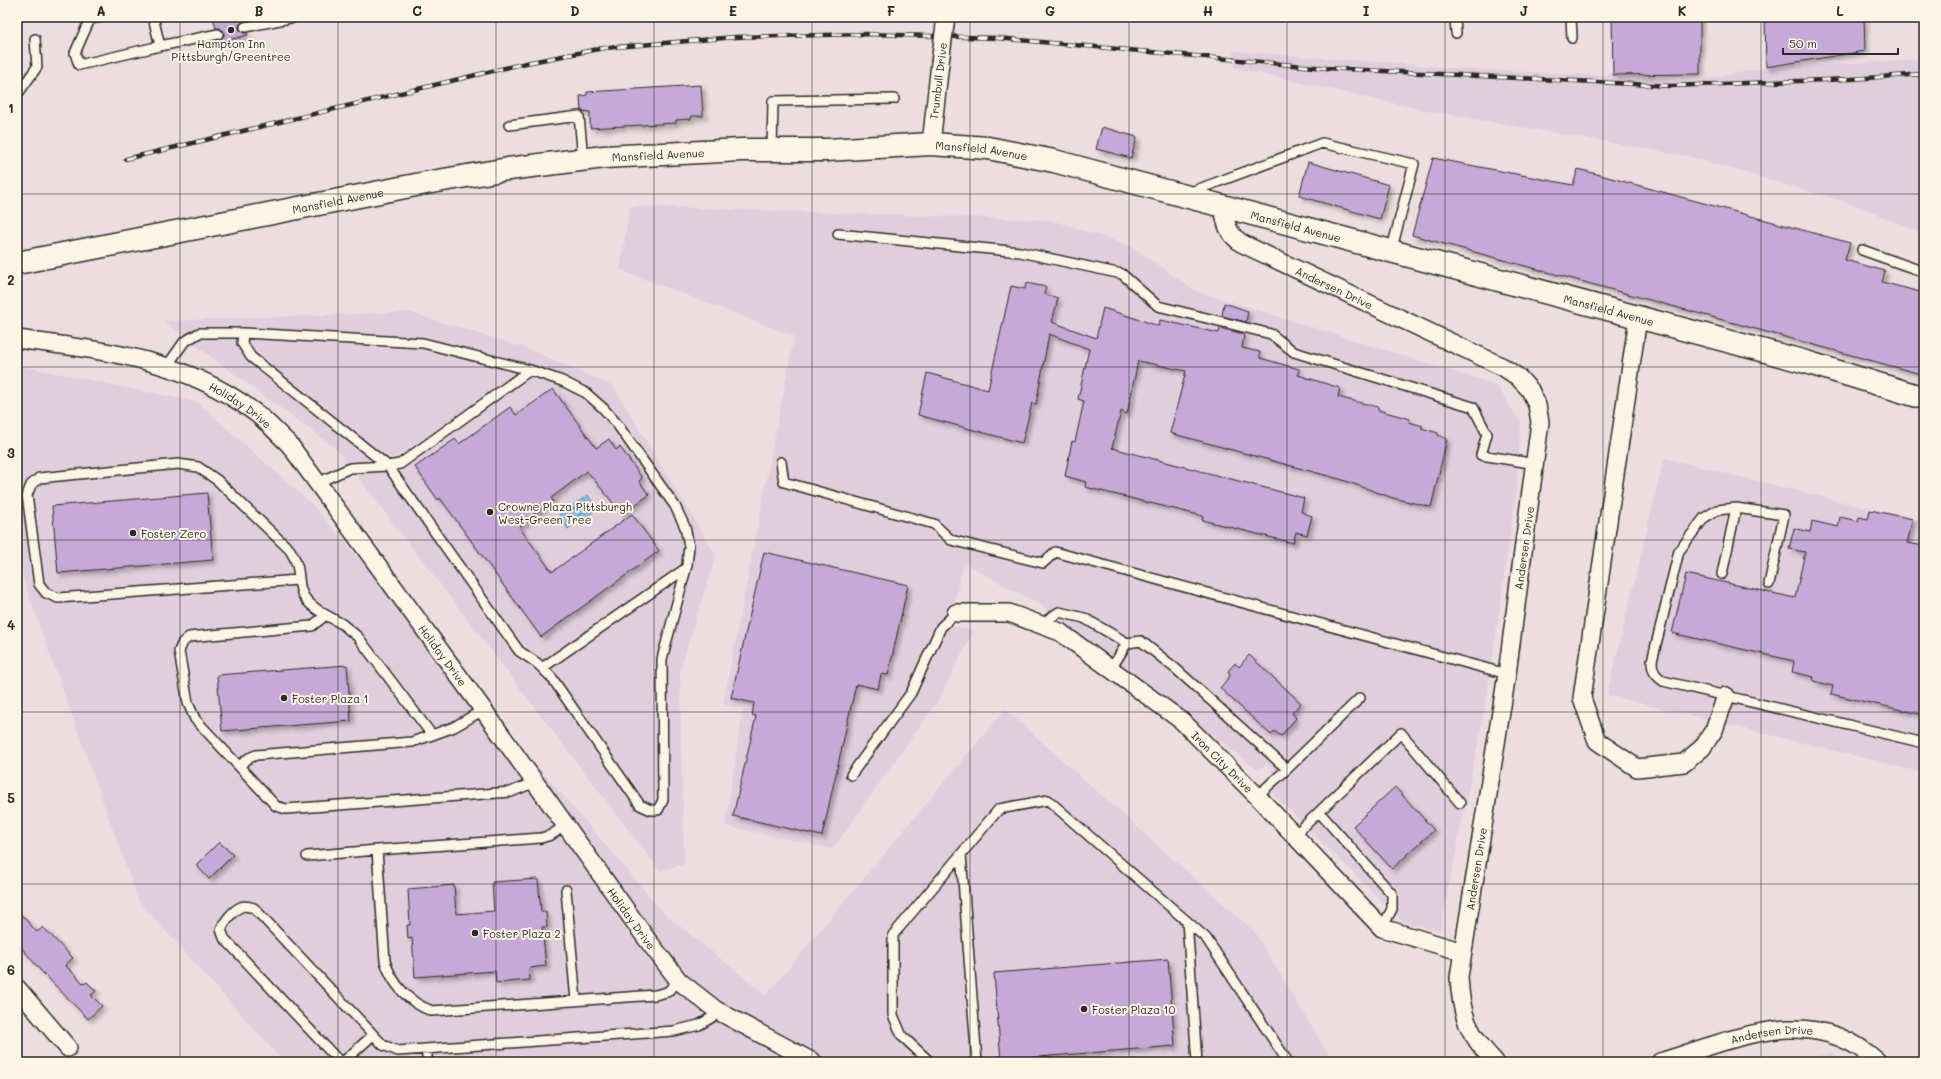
<svg xmlns="http://www.w3.org/2000/svg" width="1941" height="1079" font-family="Mali,sans-serif">
<defs>
<filter id="shadow"><feDropShadow dx="3.5" dy="3.5" stdDeviation="2" flood-color="#0004"/></filter>
</defs>
<rect width="100%" height="100%" fill="#ecdee0"/>
<filter id="ink" filterUnits="userSpaceOnUse"><feTurbulence type="fractalNoise" baseFrequency=".025" numOctaves="2"/><feDisplacementMap in="SourceGraphic" scale="8" xChannelSelector="R" yChannelSelector="G"/><feConvolveMatrix kernelMatrix="1 2 1 2 8 2 1 2 1" color-interpolation-filters="sRGB"/></filter>
<g filter="url(#ink)">
<!-- built -->
<path fill="#e1cedd" d="M1233 51 1469 69 1701 80 1765 68 1924 59V234L1852 204 1687 156 1423 110 1235 68Z
M630 206 1051 220 1131 246 1196 291 1497 385 1521 423 1516 494 1486 703 1440 931 1403 922 1384 903 1276 797 1264 782 1271 776 1272 767 1264 766 1256 769 1040 605 964 563 949 625 974 631 938 701 833 849 725 826 743 708 723 705 794 336 620 270Z
M409 312 526 348 613 386 716 555 680 671 684 864 660 871 337 450 163 321Z
M17 365 197 402 312 504 666 915 766 995 1005 709 1255 932 1333 1062H284L139 902 27 591 17 554Z
M1664 458 1924 522V773L1607 695Z
M1831 1053 1844 1062H1789Z"/>
<!-- water -->
<path fill="#89bfe6" stroke="#63849b" d="M588 495 597 509 568 529 559 515Z"/>
<g fill="none" stroke-linecap="round" stroke-linejoin="round">
<!-- shore -->
<path stroke="#516676" stroke-width="1" d="M586 501 591 508 569 522 565 515Z"/>
</g>
<!-- building -->
<path fill="#c6a9d6" stroke="#2b2b2b" filter="url(#shadow)" d="M213 17H243L244 21 239 25V29L243 33H247L248 35 220 42 219 40 224 36V32L220 28H216Z
M1612 17H1700V74L1613 75Z
M1765 17H1864L1865 51 1766 67Z
M701 85 703 116H692L691 119 676 120V123L590 128V112L581 111 580 96 587 95V92Z
M1102 127 1137 137 1131 158 1096 149Z
M1433 158 1573 185 1578 169 1850 243 1845 260 1885 271 1882 282 1924 293V375L1412 235Z
M1308 162 1389 185 1380 219 1299 196Z
M1026 283 1046 287 1044 294 1058 298 1052 322 1096 338 1103 308 1159 326 1160 320 1219 333 1220 328 1244 334 1242 348 1260 352V358L1299 369 1298 375 1340 388 1338 397 1378 407V410L1410 419 1409 422 1423 426 1421 428 1438 433V435L1447 439 1431 507 1393 498 1343 480 1170 433 1186 371 1138 361 1127 414 1121 411 1112 448 1304 498 1301 512 1312 516 1307 535 1296 532 1293 543 1202 520 1203 516 1085 487 1086 482 1065 476 1072 441 1075 442 1084 401 1078 399 1089 349 1049 334 1036 404 1032 403 1022 443 918 415 927 373 988 390 1011 286 1025 289Z
M1224 303 1248 311 1246 322 1222 316Z
M553 389 596 448 609 439 616 450 620 447 642 478 639 481 649 495 622 514 587 471 551 498 553 501 526 520 527 521 519 527 552 572 632 514 659 551 541 637 440 498 438 500 415 467 455 439 459 444 510 407 516 415Z
M207 493 213 560 58 573 52 506Z
M1870 510 1913 519 1907 543 1924 546V715L1831 694 1833 686 1813 681 1814 677 1792 672 1794 661 1672 633 1686 574 1795 598 1805 552 1789 549 1794 528 1810 532 1812 521 1838 527 1840 517 1858 521 1859 517 1868 519Z
M764 552 908 585 888 675 881 674 878 689 856 684 822 836 733 816 756 716 752 715 754 703 731 698Z
M1249 655 1301 703 1292 713 1296 718 1281 736 1274 731 1271 735 1220 688 1230 676 1228 671 1235 663 1239 667Z
M347 665 351 721 222 731 217 675Z
M1395 787 1434 830 1392 869 1353 826Z
M219 842 233 855 209 879 196 865Z
M538 879 541 912H546L547 927H542L546 966 529 968 530 980 496 983 495 971 415 977 412 938 408 939 407 925H410L408 889 454 885 456 914 494 911 492 882Z
M17 910 37 932 43 927 73 958 65 965 84 984 87 982 96 991 91 995 102 1006 88 1019 40 970 17 942Z
M1168 959 1175 1046 1001 1060 994 973Z"/>
<g fill="none" stroke-linecap="round" stroke-linejoin="round">
<!-- lane casing -->
<g stroke="#2b2b2b" stroke-width="12">
<path id="lane" d="M101 17 90 19 75 53 79 65 160 46
M153 17 160 46 218 34
M1455 17 1456 33
M1571 17 1572 38
M245 27 295 17
M17 95 37 67 35 39
M509 125 579 116 583 159
M772 150 773 101 894 99
M1188 193 1322 143 1414 164 1391 252
M838 234 1020 252 1122 274 1158 306 1271 334 1294 352 1473 407 1487 434 1481 455 1536 464
M1862 250 1924 272
M167 366 184 342 199 333H243
M781 462 784 482 934 524 951 540 1043 563 1055 552 1507 674
M317 483 350 468 388 466 251 357 242 343 243 333 423 343 530 370 562 381 586 393 603 408 617 424 675 506 685 527 689 546 687 565 662 659 663 800 658 810H651L640 805 552 678 537 663 519 651 388 466 400 464 530 370
M1722 574 1736 508
M298 580 58 598 46 593 39 584 27 495 31 485 39 478 178 464 198 467 217 480 290 550C309 579 285 592 326 615
M1769 584 1784 515 1736 508 1717 510 1704 518 1679 551 1652 661C1652 671 1655 675 1663 681L1924 743
M1040 625 1059 612 1084 618 1127 643
M542 668 685 569
M1111 669 1127 643 1141 641 1176 669 1287 769 1257 796
M483 710 454 727 432 735 358 637 342 624 326 615 312 626 189 637 183 642 179 651 188 703 195 719 276 806 286 809 511 792 535 782
M239 766 249 758 256 755 412 742 432 735
M1287 769 1360 698
M851 775 911 693 941 627 956 613
M1319 812 1392 894V909L1382 928
M566 825 551 835 541 838 377 850 385 961C392 984 409 1003 432 1011L655 995 667 992 679 981
M1295 835 1401 733 1460 803
M961 854 977 1062
M307 856 377 850
M566 890 576 1001
M1187 921 1197 1062
M427 1050V1062
M340 1062 224 938 221 929C224 922 233 910 241 907 245 905 250 907 254 908L383 1045 398 1051 674 1031 699 1025 721 1012
M343 1062 373 1035
M930 1062 902 1036 893 1015V935L999 809 1048 800 1206 938 1288 1062"/>
</g>
<!-- street casing -->
<g stroke="#2b2b2b" stroke-width="20">
<g id="street">
<path d="M931 144 940 63"/>
<path id="s1" d="M1223 207C1226 225 1227 232 1241 243L1503 367 1518 377 1530 390 1537 405 1540 422 1507 674 1459 977C1461 1016 1468 1034 1495 1062"/>
<path d="M1638 318 1582 698 1597 741 1637 768 1684 763 1702 748 1714 730 1726 696"/>
<path id="s2" d="M17 339C103 351 180 357 253 411 266 420 277 433 289 444L482 708 646 938 679 981 716 1010 813 1062"/>
<path id="s3" d="M956 613H1009L1060 632 1182 721 1257 796 1382 928 1463 952"/>
<path d="M17 988 68 1048"/>
<path id="s4" d="M1660 1062C1733 1040 1812 1000 1878 1062"/>
</g>
</g>
<!-- secondary casing -->
<g stroke="#2b2b2b" stroke-width="25">
<g id="secondary">
<path id="s5" d="M17 263 426 183 508 169 604 157 741 150H826L931 144 988 148 1054 161 1806 362 1924 398"/>
</g>
</g>
<!-- lane -->
<use href="#lane" stroke="#fcf5e5" stroke-width="9"/>
<!-- street -->
<use href="#street" stroke="#fcf5e5" stroke-width="17"/>
<!-- secondary -->
<use href="#secondary" stroke="#fcf5e5" stroke-width="22"/>
<!-- rail casing -->
<g stroke="#2b2b2b" stroke-width="4.5">
<path id="rail" d="M126 159 526 63 604 48 736 37 867 34 997 38 1326 68 1671 86 1851 79 1924 74"/>
</g>
<!-- rail -->
<use href="#rail" stroke="#fcf5e5" stroke-width="3" stroke-dasharray="9" stroke-linecap="butt"/>
<!-- street-bridge casing -->
<g stroke="#2b2b2b" stroke-width="20" stroke-linecap="butt">
<path id="street-bridge" d="M940 63 946 17"/>
</g>
<!-- street-bridge -->
<use href="#street-bridge" stroke="#fcf5e5" stroke-width="17"/>
</g>
</g>
<!-- grid -->
<path fill="none" stroke="#2b2b2b" stroke-width="1" stroke-opacity="0.55" d="M180 17V1062M338 17V1062M496 17V1062M654 17V1062M812 17V1062M970 17V1062M1129 17V1062M1287 17V1062M1445 17V1062M1603 17V1062M1761 17V1062M17 194H1924M17 367H1924M17 540H1924M17 712H1924M17 884H1924"/>
<!-- markers -->
<g fill="#2b2b2b" stroke="#fcf5e5" stroke-width="1.5">
<circle cx="231" cy="30" r="4"/>
<circle cx="490" cy="512" r="4"/>
<circle cx="133" cy="533" r="4"/>
<circle cx="284" cy="698" r="4"/>
<circle cx="475" cy="933" r="4"/>
<circle cx="1084" cy="1009" r="4"/>
</g>
<g text-anchor="middle" dominant-baseline="central" stroke-width="4" stroke-linejoin="round" paint-order="stroke">
<!-- poi labels -->
<g font-size="11" fill="#2b2b2b" stroke="#fcf5e5" text-anchor="start">
<text x="231" y="43" text-anchor="middle">Hampton Inn<tspan x="231" dy="13">Pittsburgh/Greentree</tspan></text>
<text x="498" y="506">Crowne Plaza Pittsburgh<tspan x="498" dy="13">West-Green Tree</tspan></text>
<text x="141" y="533">Foster Zero</text>
<text x="292" y="698">Foster Plaza 1</text>
<text x="483" y="933">Foster Plaza 2</text>
<text x="1092" y="1009">Foster Plaza 10</text>
</g>
<!-- street labels -->
<g font-size="11" fill="#2b2b2b" stroke="#fcf5e5">
<text transform="translate(938 81) rotate(-83)">Trumbull Drive</text>
<text stroke="none"><textPath href="#s5" startOffset="975">Mansfield Avenue</textPath></text>
<text stroke="none"><textPath href="#s5" startOffset="651">Mansfield Avenue</textPath></text>
<text stroke="none"><textPath href="#s5" startOffset="327">Mansfield Avenue</textPath></text>
<text stroke="none"><textPath href="#s5" startOffset="1299">Mansfield Avenue</textPath></text>
<text stroke="none"><textPath href="#s1" startOffset="145">Andersen Drive</textPath></text>
<text stroke="none"><textPath href="#s5" startOffset="1623">Mansfield Avenue</textPath></text>
<text stroke="none"><textPath href="#s2" startOffset="236">Holiday Drive</textPath></text>
<text transform="translate(1524 548) rotate(-82)">Andersen Drive</text>
<text stroke="none"><textPath href="#s2" startOffset="560">Holiday Drive</textPath></text>
<text stroke="none"><textPath href="#s3" startOffset="316">Iron City Drive</textPath></text>
<text transform="translate(1476 869) rotate(-81)">Andersen Drive</text>
<text stroke="none"><textPath href="#s2" startOffset="884">Holiday Drive</textPath></text>
<text stroke="none"><textPath href="#s4" startOffset="116">Andersen Drive</textPath></text>
</g>
</g>
<!-- margin -->
<rect width="1941" height="1079" fill="none" stroke="#fcf5e5" stroke-width="44"/>
<!-- scale -->
<path d="M1783 48v6h115v-6" fill="none" stroke="#2b2b2b" stroke-width="2"/>
<text x="1789" y="48" font-size="12" fill="#2b2b2b" stroke="#fcf5e5" stroke-width="3" paint-order="stroke">50 m</text>
<rect x="22" y="22" width="1897" height="1035" fill="none" stroke="#2b2b2b" stroke-width="1.5"/>
<g font-size="13" text-anchor="middle" font-weight="bold" fill="#2b2b2b">
<text x="101" y="16">A</text>
<text x="259" y="16">B</text>
<text x="417" y="16">C</text>
<text x="575" y="16">D</text>
<text x="733" y="16">E</text>
<text x="891" y="16">F</text>
<text x="1050" y="16">G</text>
<text x="1208" y="16">H</text>
<text x="1366" y="16">I</text>
<text x="1524" y="16">J</text>
<text x="1682" y="16">K</text>
<text x="1840" y="16">L</text>
<text x="11" y="113">1</text>
<text x="11" y="285">2</text>
<text x="11" y="458">3</text>
<text x="11" y="630">4</text>
<text x="11" y="803">5</text>
<text x="11" y="975">6</text>
</g>
</svg>
